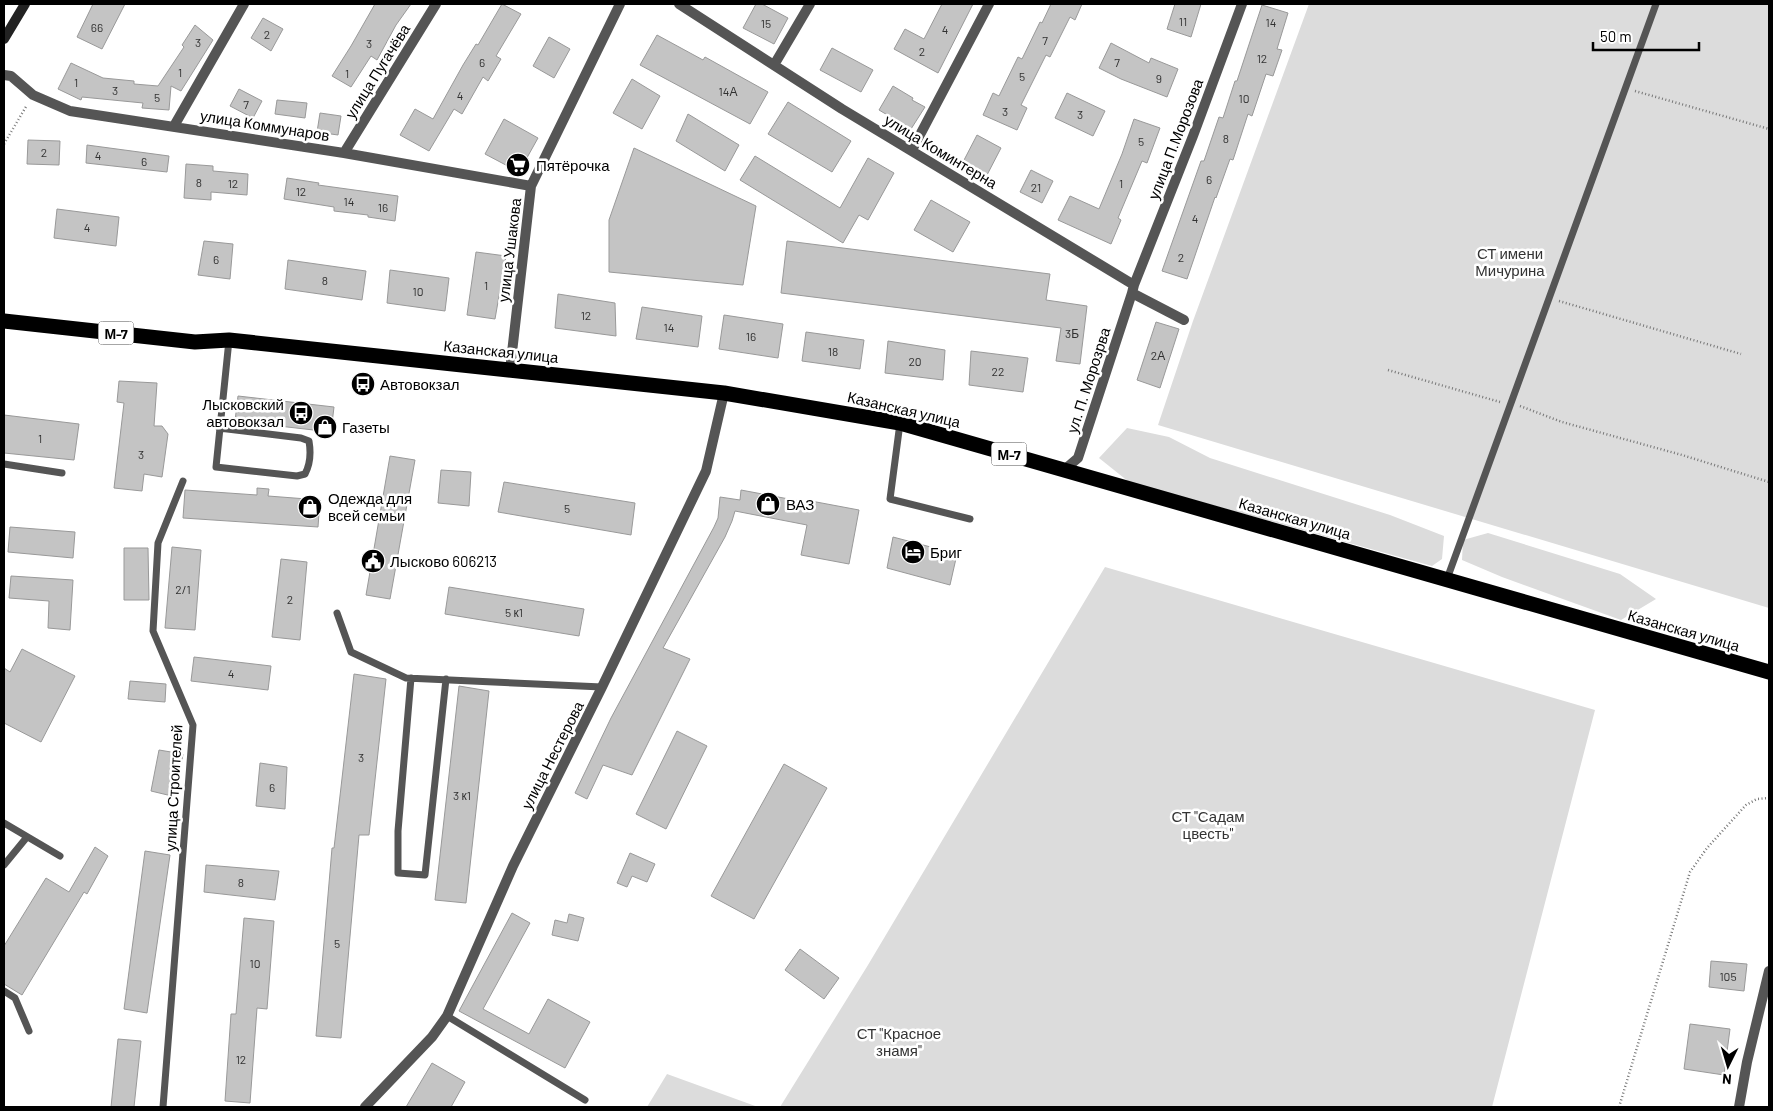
<svg xmlns="http://www.w3.org/2000/svg" width="1773" height="1111" font-family="Barlow,sans-serif">
<rect width="100%" height="100%" fill="#fff"/>
<!-- green -->
<path fill="#dcdcdc" d="M1309 4H1769V608L1158 425 1193 321Z
M1127 428 1169 437 1210 458 1390 515 1444 536 1442 559 1432 566 1129 482 1099 458Z
M1488 533 1620 574 1656 599 1621 620 1502 577 1462 560 1463 540Z
M1105 567 1595 710 1492 1107H780L868 965Z
M667 1074 758 1107H647Z"/>
<!-- building -->
<path fill="#c4c4c4" stroke="#999" d="M93 4H125L102 49 77 37Z
M375 4H411L396 25 377 60 371 56 351 87 332 76 351 46Z
M502 4 521 14 496 56 501 59 488 81 483 77 462 114 454 109 429 151 400 135 415 109 433 119 463 65 476 44 478 45Z
M756 4H762L788 18 774 44 743 28Z
M942 4H973L938 73 894 49 905 29 924 39Z
M1051 4H1082L1075 20 1070 17 1050 57 1046 55 1021 105 1027 108 1017 130 983 115 993 93 999 96 1018 57 1022 59 1040 22 1042 23Z
M1175 4H1201L1191 37 1167 29Z
M1262 5 1288 13 1277 49 1282 50 1273 76 1266 74 1252 116 1248 114 1233 160 1230 159 1216 198 1215 197 1187 279 1162 271 1201 161H1204L1219 117 1223 118 1235 81H1237Z
M263 18 283 29 271 51 251 38Z
M195 25 213 40 181 91 171 86 169 110 142 108 143 103 82 97 81 100 58 89 71 63 103 78 134 81V84L158 86 184 47 182 45Z
M657 35 703 60 705 57 768 92 750 124 640 65Z
M549 37 570 49 554 78 533 66Z
M1111 43 1149 63 1151 58 1178 69 1167 97 1121 79 1099 68Z
M832 48 873 70 861 92 820 70Z
M632 79 660 96 642 129 613 113Z
M893 86 913 98 912 100 925 107 911 129 879 110Z
M239 89 262 101 253 118 230 106Z
M1067 93 1105 111 1093 136 1055 118Z
M277 100 307 103 305 118 275 114Z
M788 102 851 141 832 172 768 134Z
M320 113 341 116 338 135 317 132Z
M688 114 739 145 725 171 676 141Z
M504 119 538 138 519 172 485 154Z
M1134 119 1160 128 1147 163 1142 161 1118 218 1121 220 1111 244 1058 220 1070 196 1099 209 1122 154Z
M977 135 1001 148 987 175 963 162Z
M28 140 60 141 59 165 27 164Z
M87 145 169 156 167 172 86 163Z
M634 148 756 206 743 285 609 272V220Z
M755 156 840 208 868 158 894 173 868 220 859 215 843 243 740 180Z
M186 164 213 166V171L248 174 247 195 211 192V200L184 198Z
M1031 170 1053 181 1042 203 1020 192Z
M287 178 319 183 318 185 398 196 395 221 368 217V215L334 211V207L284 199Z
M931 200 970 222 953 252 914 230Z
M57 209 119 217 116 246 54 238Z
M204 241 233 244 230 279 198 275Z
M787 241 1050 274 1046 300 1087 306 1080 364 1056 361 1061 328 781 293Z
M476 252 506 256 495 319 467 315Z
M288 260 366 271 362 300 285 289Z
M390 270 449 278 445 311 387 303Z
M558 294 615 303 616 336 555 328Z
M642 307 702 316 698 347 636 339Z
M724 315 783 324 778 358 719 349Z
M1156 322 1179 329 1160 388 1137 380Z
M806 332 864 340 860 369 802 361Z
M888 341 945 350 943 380 885 373Z
M971 351 1028 358 1023 392 969 385Z
M119 381 157 383 154 426H162L168 434 162 477 144 474 142 491 114 488 124 403 117 402Z
M238 396 334 407 331 432 235 421Z
M4 415 79 424 74 460 4 453Z
M390 456 415 460 390 599 366 595Z
M441 470 471 472 469 506 438 503Z
M504 482 635 503 631 535 498 512Z
M257 488 269 489 268 496 320 500 318 527 183 518 185 490 257 495Z
M741 490 810 503 811 501 859 510 849 564 801 555 807 525 735 511 732 521 725 537 663 648 690 659 632 775 603 765 587 799 575 793 611 718 714 527 718 518 720 497 740 500Z
M10 527 75 532 73 558 8 552Z
M893 537 957 554 950 585 887 568Z
M172 547 201 550 195 630 165 628Z
M124 548H148L149 600H124Z
M281 559 307 562 300 640 272 637Z
M11 576 73 580 70 630 48 628 49 601 9 598Z
M449 587 584 609 579 636 445 614Z
M22 649 75 676 41 742 4 723V668L10 672Z
M194 657 271 666 268 690 191 681Z
M354 674 386 679 369 835H359L341 1038 316 1036 332 848H334Z
M130 681 166 684 165 702 128 699Z
M459 686 489 691 466 903 435 900Z
M677 731 707 746 666 829 636 814Z
M159 750 183 754 176 797 151 791Z
M260 763 287 767 285 809 256 806Z
M784 764 827 788 754 919 711 896Z
M95 847 108 856 87 894 84 892 22 995 4 984V946L46 878 69 892Z
M145 851 170 855 147 1013 124 1009Z
M630 853 655 864 647 882 632 876 627 887 617 883Z
M206 865 279 871 275 900 204 892Z
M512 913 530 923 483 1009 529 1034 548 999 590 1022 565 1068 459 1011Z
M569 914 584 918 578 941 552 935 555 920 567 923Z
M244 918 274 921 267 1009 257 1008 250 1103 225 1101 231 1014H236Z
M800 949 839 978 824 999 785 970Z
M1711 961 1747 964 1744 991 1709 987Z
M1690 1024 1730 1029 1724 1075 1684 1069Z
M118 1039 141 1041 134 1107H111Z
M432 1063 465 1082 451 1107H406Z"/>
<g fill="none" stroke-linecap="round" stroke-linejoin="round">
<!-- path -->
<path stroke="#777" stroke-width="2.5" stroke-dasharray="1 2.5" stroke-linecap="butt" d="M1635 91 1769 129
M4 144 27 105
M1559 301 1741 354
M1388 370 1500 402
M1520 406 1562 422 1682 455 1769 482
M1619 1107 1690 872 1707 848 1746 805 1757 799 1769 798"/>
<!-- lane -->
<path stroke="#555" stroke-width="7" d="M900 423 890 499 970 519
M219 428 301 438 309 441C311 453 311 463 305 474L297 476 216 467 229 340
M4 464 62 473
M1447 579 1656 4
M337 613 351 652 406 678 602 687
M411 678 398 831V873L425 875 446 679
M4 823 60 856
M4 865 27 837
M4 991 15 998 29 1031
M447 1016 585 1100
M163 1107 193 725 153 631 158 543 183 481"/>
<!-- street -->
<path stroke="#555" stroke-width="10" d="M679 4 842 109 1134 285 1132 293 1184 320
M774 65 810 4
M4 75 11 76 33 95 70 111 344 153 531 186
M174 126 244 4
M912 150 989 4
M344 153 436 4
M1134 285 1193 136 1242 4
M510 370 531 186 620 4
M1064 470 1078 458 1132 293
M365 1107 432 1037 447 1016 513 866 602 687 706 471 724 393
M1739 1107 1747 1062 1769 971"/>
<!-- secondary -->
<path stroke="#222" stroke-width="10" d="M4 39 25 4"/>
<!-- highway -->
<path stroke="#000" stroke-width="15" d="M4 321 195 342 229 340 724 393 900 423 1769 672"/>
</g>
<!-- icons -->
<defs>
<g id="supermarket-disc" transform="scale(1.25)"><circle r="9.5" fill="#000" stroke="#fff"/><path d="M-6-5.5h2.5l.6 2H6L4.5 2H-2.5L-4.4-4H-6ZM-1.5 3.2a1.3 1.3 0 1 0 .1 0ZM3 3.2a1.3 1.3 0 1 0 .1 0Z" fill="#fff"/></g>
<g id="bus-disc" transform="scale(1.25)"><circle r="9.5" fill="#000" stroke="#fff"/><path d="M-5-6H5V4H4V6H2V4H-2V6H-4V4H-5ZM-3.5-4V0h7V-4ZM-3.5 1.2v1.5H-2V1.2ZM2 1.2v1.5H3.5V1.2Z" fill="#fff"/></g>
<g id="shop-disc" transform="scale(1.25)"><circle r="9.5" fill="#000" stroke="#fff"/><path d="M-5-2.5h2.3a2.7 3.5 0 0 1 5.4 0H5L5.5 6h-11ZM-1.5-2.5h3a1.5 2.3 0 0 0-3 0Z" fill="#fff"/></g>
<g id="hotel-disc" transform="scale(1.25)"><circle r="9.5" fill="#000" stroke="#fff"/><path d="M-6-4.5h1.5V1H6V5H4.5V3h-9V5H-6ZM-4 0a1.8 1.8 0 1 1 3.6 0ZM.5 0V-2.5h3Q6-2.5 6 0Z" fill="#fff"/></g>
<g id="civic-disc" transform="scale(1.25)"><circle r="9.5" fill="#000" stroke="#fff"/><path d="M-.6-6.5H3V-4.5H.6V-3L4-1V1h2V6H-6V1h2V-1L-.6-3ZM-1.2 2.5V6h2.4V2.5Z" fill="#fff"/></g>
</defs>
<g fill-rule="evenodd">
<use href="#supermarket-disc" x="518" y="165"/>
<use href="#bus-disc" x="363" y="384"/>
<use href="#bus-disc" x="301" y="413"/>
<use href="#shop-disc" x="325" y="427"/>
<use href="#shop-disc" x="768" y="504"/>
<use href="#shop-disc" x="310" y="507"/>
<use href="#hotel-disc" x="913" y="552"/>
<use href="#civic-disc" x="373" y="561"/>
</g>
<g text-anchor="middle" dominant-baseline="central" stroke-width="5" stroke-linejoin="round" paint-order="stroke">
<!-- number labels -->
<g font-size="12" fill="#313131">
<text x="1183" y="21">11</text>
<text x="1271" y="22">14</text>
<text x="766" y="23">15</text>
<text x="97" y="27">66</text>
<text x="945" y="29">4</text>
<text x="267" y="34">2</text>
<text x="1045" y="40">7</text>
<text x="198" y="42">3</text>
<text x="369" y="43">3</text>
<text x="922" y="51">2</text>
<text x="1262" y="58">12</text>
<text x="482" y="62">6</text>
<text x="1117" y="62">7</text>
<text x="180" y="72">1</text>
<text x="347" y="73">1</text>
<text x="1022" y="76">5</text>
<text x="1159" y="78">9</text>
<text x="76" y="82">1</text>
<text x="115" y="90">3</text>
<text x="728" y="91">14А</text>
<text x="460" y="95">4</text>
<text x="157" y="97">5</text>
<text x="1244" y="98">10</text>
<text x="246" y="104">7</text>
<text x="1005" y="111">3</text>
<text x="1080" y="114">3</text>
<text x="1226" y="138">8</text>
<text x="1141" y="141">5</text>
<text x="44" y="152">2</text>
<text x="98" y="155">4</text>
<text x="144" y="161">6</text>
<text x="1209" y="179">6</text>
<text x="199" y="182">8</text>
<text x="233" y="183">12</text>
<text x="1121" y="183">1</text>
<text x="1036" y="187">21</text>
<text x="301" y="191">12</text>
<text x="349" y="201">14</text>
<text x="383" y="207">16</text>
<text x="1195" y="218">4</text>
<text x="87" y="227">4</text>
<text x="1181" y="257">2</text>
<text x="216" y="259">6</text>
<text x="325" y="280">8</text>
<text x="486" y="285">1</text>
<text x="418" y="291">10</text>
<text x="586" y="315">12</text>
<text x="669" y="327">14</text>
<text x="1072" y="333">3Б</text>
<text x="751" y="336">16</text>
<text x="833" y="351">18</text>
<text x="1158" y="355">2А</text>
<text x="915" y="361">20</text>
<text x="998" y="371">22</text>
<text x="40" y="438">1</text>
<text x="141" y="454">3</text>
<text x="567" y="508">5</text>
<text x="183" y="589">2/1</text>
<text x="290" y="599">2</text>
<text x="514" y="612">5 к1</text>
<text x="231" y="673">4</text>
<text x="361" y="757">3</text>
<text x="272" y="787">6</text>
<text x="462" y="795">3 к1</text>
<text x="241" y="882">8</text>
<text x="337" y="943">5</text>
<text x="255" y="963">10</text>
<text x="1728" y="976">105</text>
<text x="241" y="1059">12</text>
</g>
<!-- shield labels -->
<g fill="#fff" stroke="#4c4c4c" stroke-width="1">
<rect x="98.5" y="321.5" width="35" height="23" rx="4"/>
<rect x="991.5" y="442.5" width="35" height="23" rx="4"/>
</g>
<g font-size="14" font-weight="bold" fill="#000">
<text x="116" y="333">М-7</text>
<text x="1009" y="454">М-7</text>
</g>
<!-- street labels -->
<g font-size="15" fill="#000" stroke="#fff">
<text transform="translate(377 71) rotate(-58)">улица Пугачёва</text>
<text transform="translate(265 125) rotate(9)">улица Коммунаров</text>
<text transform="translate(1175 139) rotate(-69)">улица П.Морозова</text>
<text transform="translate(941 151) rotate(31)">улица Коминтерна</text>
<text transform="translate(509 250) rotate(-83)">улица Ушакова</text>
<text transform="translate(501 351) rotate(6)">Казанская улица</text>
<text transform="translate(1088 380) rotate(-72)">ул. П. Морозрва</text>
<text transform="translate(904 409) rotate(13)">Казанская улица</text>
<text transform="translate(1295 518) rotate(16)">Казанская улица</text>
<text transform="translate(1684 630) rotate(16)">Казанская улица</text>
<text transform="translate(552 755) rotate(-63)">улица Нестерова</text>
<text transform="translate(173 788) rotate(-87)">улица Строителей</text>
</g>
<!-- poi labels -->
<g font-size="15" fill="#000" stroke="#fff" text-anchor="start">
<text x="536" y="165">Пятёрочка</text>
<text x="380" y="384">Автовокзал</text>
<text x="284" y="404" text-anchor="end">Лысковский<tspan x="284" dy="17">автовокзал</tspan></text>
<text x="342" y="427">Газеты</text>
<text x="328" y="498">Одежда для<tspan x="328" dy="17">всей семьи</tspan></text>
<text x="786" y="504">ВАЗ</text>
<text x="930" y="552">Бриг</text>
<text x="390" y="561">Лысково 606213</text>
</g>
<!-- park labels -->
<g font-size="15" fill="#333" stroke="#fff">
<text x="1510" y="253">СТ имени<tspan x="1510" dy="17">Мичурина</tspan></text>
<text x="1208" y="816">СТ "Садам<tspan x="1208" dy="17">цвесть"</tspan></text>
<text x="899" y="1033">СТ "Красное<tspan x="899" dy="17">знамя"</tspan></text>
</g>
</g>
<!-- border -->
<rect width="1773" height="1111" fill="none" stroke="#000000" stroke-width="10"/>
<!-- north arrow -->
<g transform="translate(1728 1066) rotate(185)" stroke="#ffffff" stroke-width="4" paint-order="stroke">
<path d="M0-4L9 19L0 12L-9 19Z" fill="#000000"/>
<text y="-8" font-size="14" font-weight="bold" text-anchor="middle" fill="#000000">N</text>
</g>
<!-- scale -->
<path d="M1593 42v8h106v-8" fill="none" stroke="#000000" stroke-width="2.5"/>
<text x="1600" y="42" font-size="15" fill="#000000" stroke="#ffffff" stroke-width="4" paint-order="stroke">50 m</text>
</svg>
